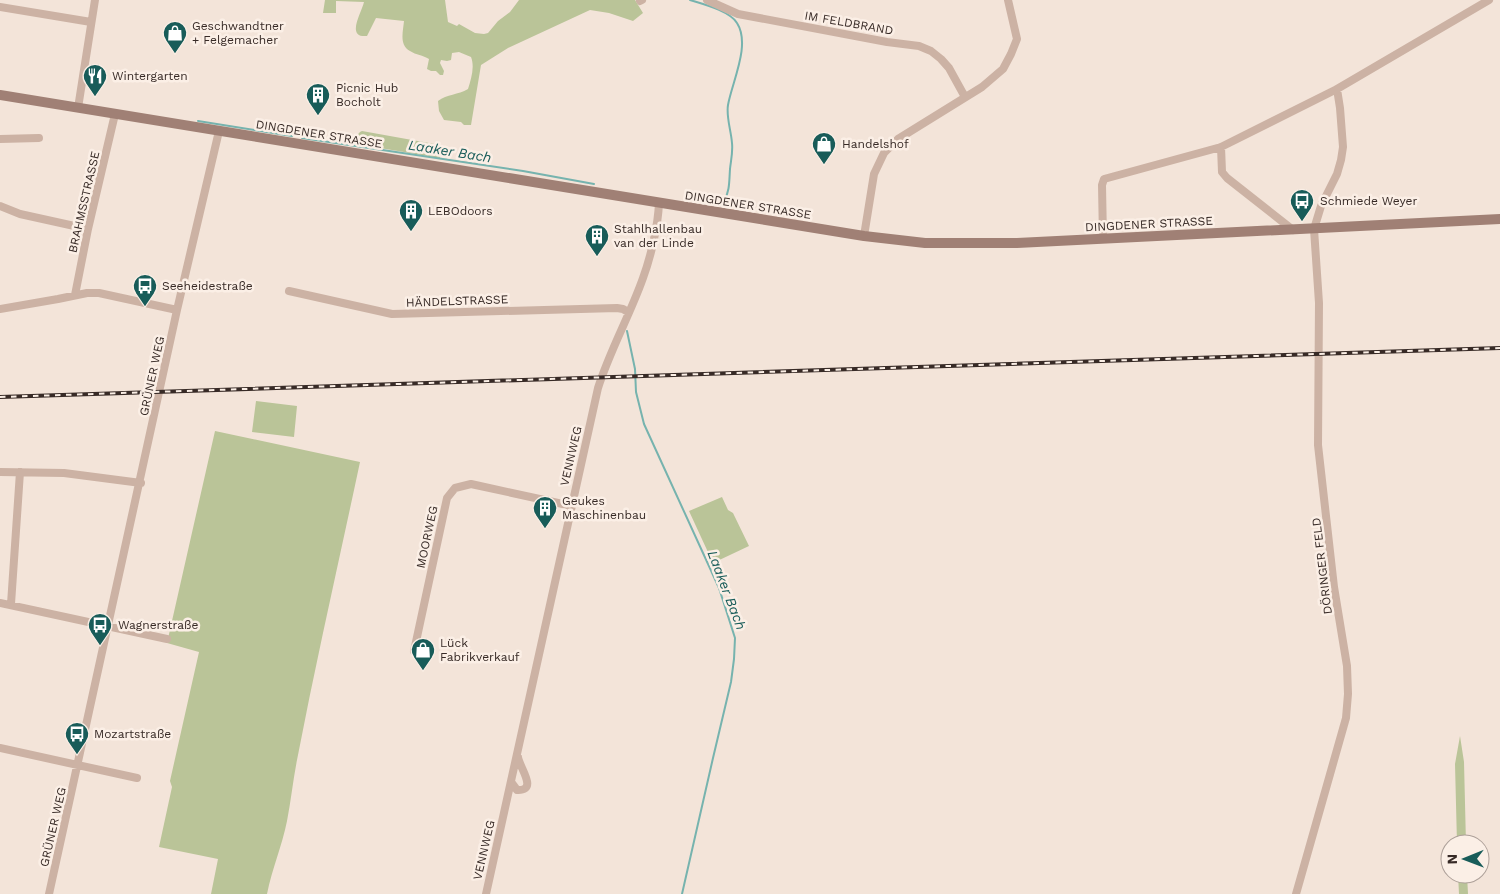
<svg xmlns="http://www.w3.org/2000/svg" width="1500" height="894" font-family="'Work Sans',sans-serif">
<rect width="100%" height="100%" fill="#f3e4d9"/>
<!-- green -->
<path fill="#bac498" d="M325 0H445L448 22 457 26 459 24 475 33 484 34 488 33 498 21 510 12 519 0H635L643 13 633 21 609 13 590 10 508 48 481 65 471 125H464L461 122 444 120 439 111 438 101C447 94 458 95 468 89 471 79 475 67 471 57L459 52 452 53 451 60 447 61 441 60 440 63 444 71 443 75H440L436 71H431L427 69 429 59C423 55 416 55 410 51 399 45 403 32 404 21L376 18 367 36C345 38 362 12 364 2L336 1V13H323Z
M362 131 440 145 439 153 440 158 350 143 360 132Z
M256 401 297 406 294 437 252 432Z
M215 431 360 462C339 561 316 661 297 760 293 780 291 801 287 821 282 846 272 869 267 894H211L218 859 159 847 172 787 170 781 199 652 167 643Z
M722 497 728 510 733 513 749 546 713 563 689 511Z
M1460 736 1464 762 1466 844H1457L1455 764Z
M1458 874H1467L1468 894H1459Z"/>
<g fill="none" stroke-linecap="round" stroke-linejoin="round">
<!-- stream -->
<path stroke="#76b3ae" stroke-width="2" d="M198 121 292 136
M302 138 523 171 594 184
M687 197 724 202C730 189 729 183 730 169 731 160 733 152 732 143 731 130 726 117 728 105 732 82 751 45 737 23 730 11 703 4 690 0
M627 331 635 369 636 392 644 424 719 588 735 638 734 659 731 682 713 758 682 894"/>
<!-- minor -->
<path stroke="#ccb2a4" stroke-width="8" d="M707 0 738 14 887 42 919 46 931 51 941 59 949 68 965 97
M640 1 642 0
M0 7 91 22
M78 108 95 0
M0 139 39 138
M1221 147 1222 172 1227 178 1293 230
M0 206 20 214 88 229
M864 236 874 174 884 153 898 139 982 87 1003 69 1011 54 1017 39 1008 0
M1103 239 1102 185 1104 179 1221 147 1337 89 1489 0
M289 291 392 314 617 308 623 309 628 312
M75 295 88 229 115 114
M0 309 58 299 87 293H99L177 310
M0 472 64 473 141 483
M0 603 167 639
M11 604 20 472
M414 651 447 498 455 488 471 484 572 506
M0 748 137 778
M511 782 517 790C539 791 519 767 518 757
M49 894 177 310 219 131
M486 894 598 388C610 350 630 315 643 278 651 256 658 226 659 203
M1296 894 1346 718 1348 694 1347 666 1334 587 1318 445 1319 303 1314 229 1321 206 1337 174 1341 160 1343 147 1340 108 1337 89"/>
<!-- secondary -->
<path stroke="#a08075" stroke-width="10" d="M0 95 864 236 925 243H1017L1500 219"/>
<!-- rail casing -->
<g stroke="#372a26" stroke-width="4">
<path id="rail" d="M0 397 1500 348"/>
</g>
<!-- rail -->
<use href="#rail" stroke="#fbefe6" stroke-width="2" stroke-dasharray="5.5" stroke-linecap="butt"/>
</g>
<!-- icons -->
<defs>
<g id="shop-pin" transform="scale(1.25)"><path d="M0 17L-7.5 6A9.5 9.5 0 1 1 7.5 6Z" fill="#185c59" stroke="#fbefe6"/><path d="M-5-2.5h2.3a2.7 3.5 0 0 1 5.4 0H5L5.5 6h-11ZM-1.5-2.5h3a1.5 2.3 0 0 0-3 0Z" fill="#fff"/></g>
<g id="restaurant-pin" transform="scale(1.25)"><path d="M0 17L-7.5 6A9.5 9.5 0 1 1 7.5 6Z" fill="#185c59" stroke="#fbefe6"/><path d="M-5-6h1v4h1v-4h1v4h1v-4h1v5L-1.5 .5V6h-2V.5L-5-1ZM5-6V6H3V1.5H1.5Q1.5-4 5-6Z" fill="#fff"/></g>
<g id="building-pin" transform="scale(1.25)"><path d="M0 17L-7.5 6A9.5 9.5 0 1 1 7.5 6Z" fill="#185c59" stroke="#fbefe6"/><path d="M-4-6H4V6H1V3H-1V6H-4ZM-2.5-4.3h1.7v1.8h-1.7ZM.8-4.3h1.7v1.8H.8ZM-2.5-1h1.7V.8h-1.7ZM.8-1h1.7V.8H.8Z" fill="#fff"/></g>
<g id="bus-pin" transform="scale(1.25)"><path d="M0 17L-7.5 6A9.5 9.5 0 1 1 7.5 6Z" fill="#185c59" stroke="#fbefe6"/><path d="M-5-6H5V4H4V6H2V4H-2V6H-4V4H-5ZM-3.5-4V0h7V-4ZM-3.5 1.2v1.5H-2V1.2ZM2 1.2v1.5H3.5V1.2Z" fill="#fff"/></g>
</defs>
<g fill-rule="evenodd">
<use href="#shop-pin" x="175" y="33"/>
<use href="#restaurant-pin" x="95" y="76"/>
<use href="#building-pin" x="318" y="95"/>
<use href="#shop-pin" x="824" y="144"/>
<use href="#bus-pin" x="1302" y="201"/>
<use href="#building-pin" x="411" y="211"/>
<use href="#building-pin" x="597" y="236"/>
<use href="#bus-pin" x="145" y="286"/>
<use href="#building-pin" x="545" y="508"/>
<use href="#bus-pin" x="100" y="625"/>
<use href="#shop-pin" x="423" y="650"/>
<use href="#bus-pin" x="77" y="734"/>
</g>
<g text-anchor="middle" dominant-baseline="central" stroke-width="5" stroke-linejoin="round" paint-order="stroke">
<!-- street labels -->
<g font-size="12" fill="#372a26" stroke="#fbefe6">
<text transform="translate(849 23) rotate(10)">IM FELDBRAND</text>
<text transform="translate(319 134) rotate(9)">DINGDENER STRASSE</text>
<text transform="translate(84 202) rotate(-77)">BRAHMSSTRASSE</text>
<text transform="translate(748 205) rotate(9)">DINGDENER STRASSE</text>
<text transform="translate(1149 224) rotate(-3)">DINGDENER STRASSE</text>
<text transform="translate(457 301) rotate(-2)">HÄNDELSTRASSE</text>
<text transform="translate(152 376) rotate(-78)">GRÜNER WEG</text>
<text transform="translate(571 456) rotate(-77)">VENNWEG</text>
<text transform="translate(427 537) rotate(-78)">MOORWEG</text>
<text transform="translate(1322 566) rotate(-97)">DÖRINGER FELD</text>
<text transform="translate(53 827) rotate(-77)">GRÜNER WEG</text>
<text transform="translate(484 850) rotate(-77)">VENNWEG</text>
</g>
<!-- poi labels -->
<g font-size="12" fill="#372a26" stroke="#fbefe6" text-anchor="start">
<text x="192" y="26">Geschwandtner<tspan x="192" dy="14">+ Felgemacher</tspan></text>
<text x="112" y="76">Wintergarten</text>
<text x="336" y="88">Picnic Hub<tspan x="336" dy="14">Bocholt</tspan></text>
<text x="842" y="144">Handelshof</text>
<text x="1320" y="201">Schmiede Weyer</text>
<text x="428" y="211">LEBOdoors</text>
<text x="614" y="229">Stahlhallenbau<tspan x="614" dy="14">van der Linde</tspan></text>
<text x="162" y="286">Seeheidestraße</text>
<text x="562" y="501">Geukes<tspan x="562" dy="14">Maschinenbau</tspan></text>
<text x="118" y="625">Wagnerstraße</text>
<text x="440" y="643">Lück<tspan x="440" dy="14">Fabrikverkauf</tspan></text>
<text x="94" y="734">Mozartstraße</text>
</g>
<!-- water labels -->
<g font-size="14" font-style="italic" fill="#185c59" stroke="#fbefe6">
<text transform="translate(450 151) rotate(9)">Laaker Bach</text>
<text transform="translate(727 590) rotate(69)">Laaker Bach</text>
</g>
</g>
<!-- north arrow -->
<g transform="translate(1465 859) rotate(269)"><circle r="24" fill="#fbefe6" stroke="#ada099"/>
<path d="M0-4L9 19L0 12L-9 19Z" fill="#185c59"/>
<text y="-8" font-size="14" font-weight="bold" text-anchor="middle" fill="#372a26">N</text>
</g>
</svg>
